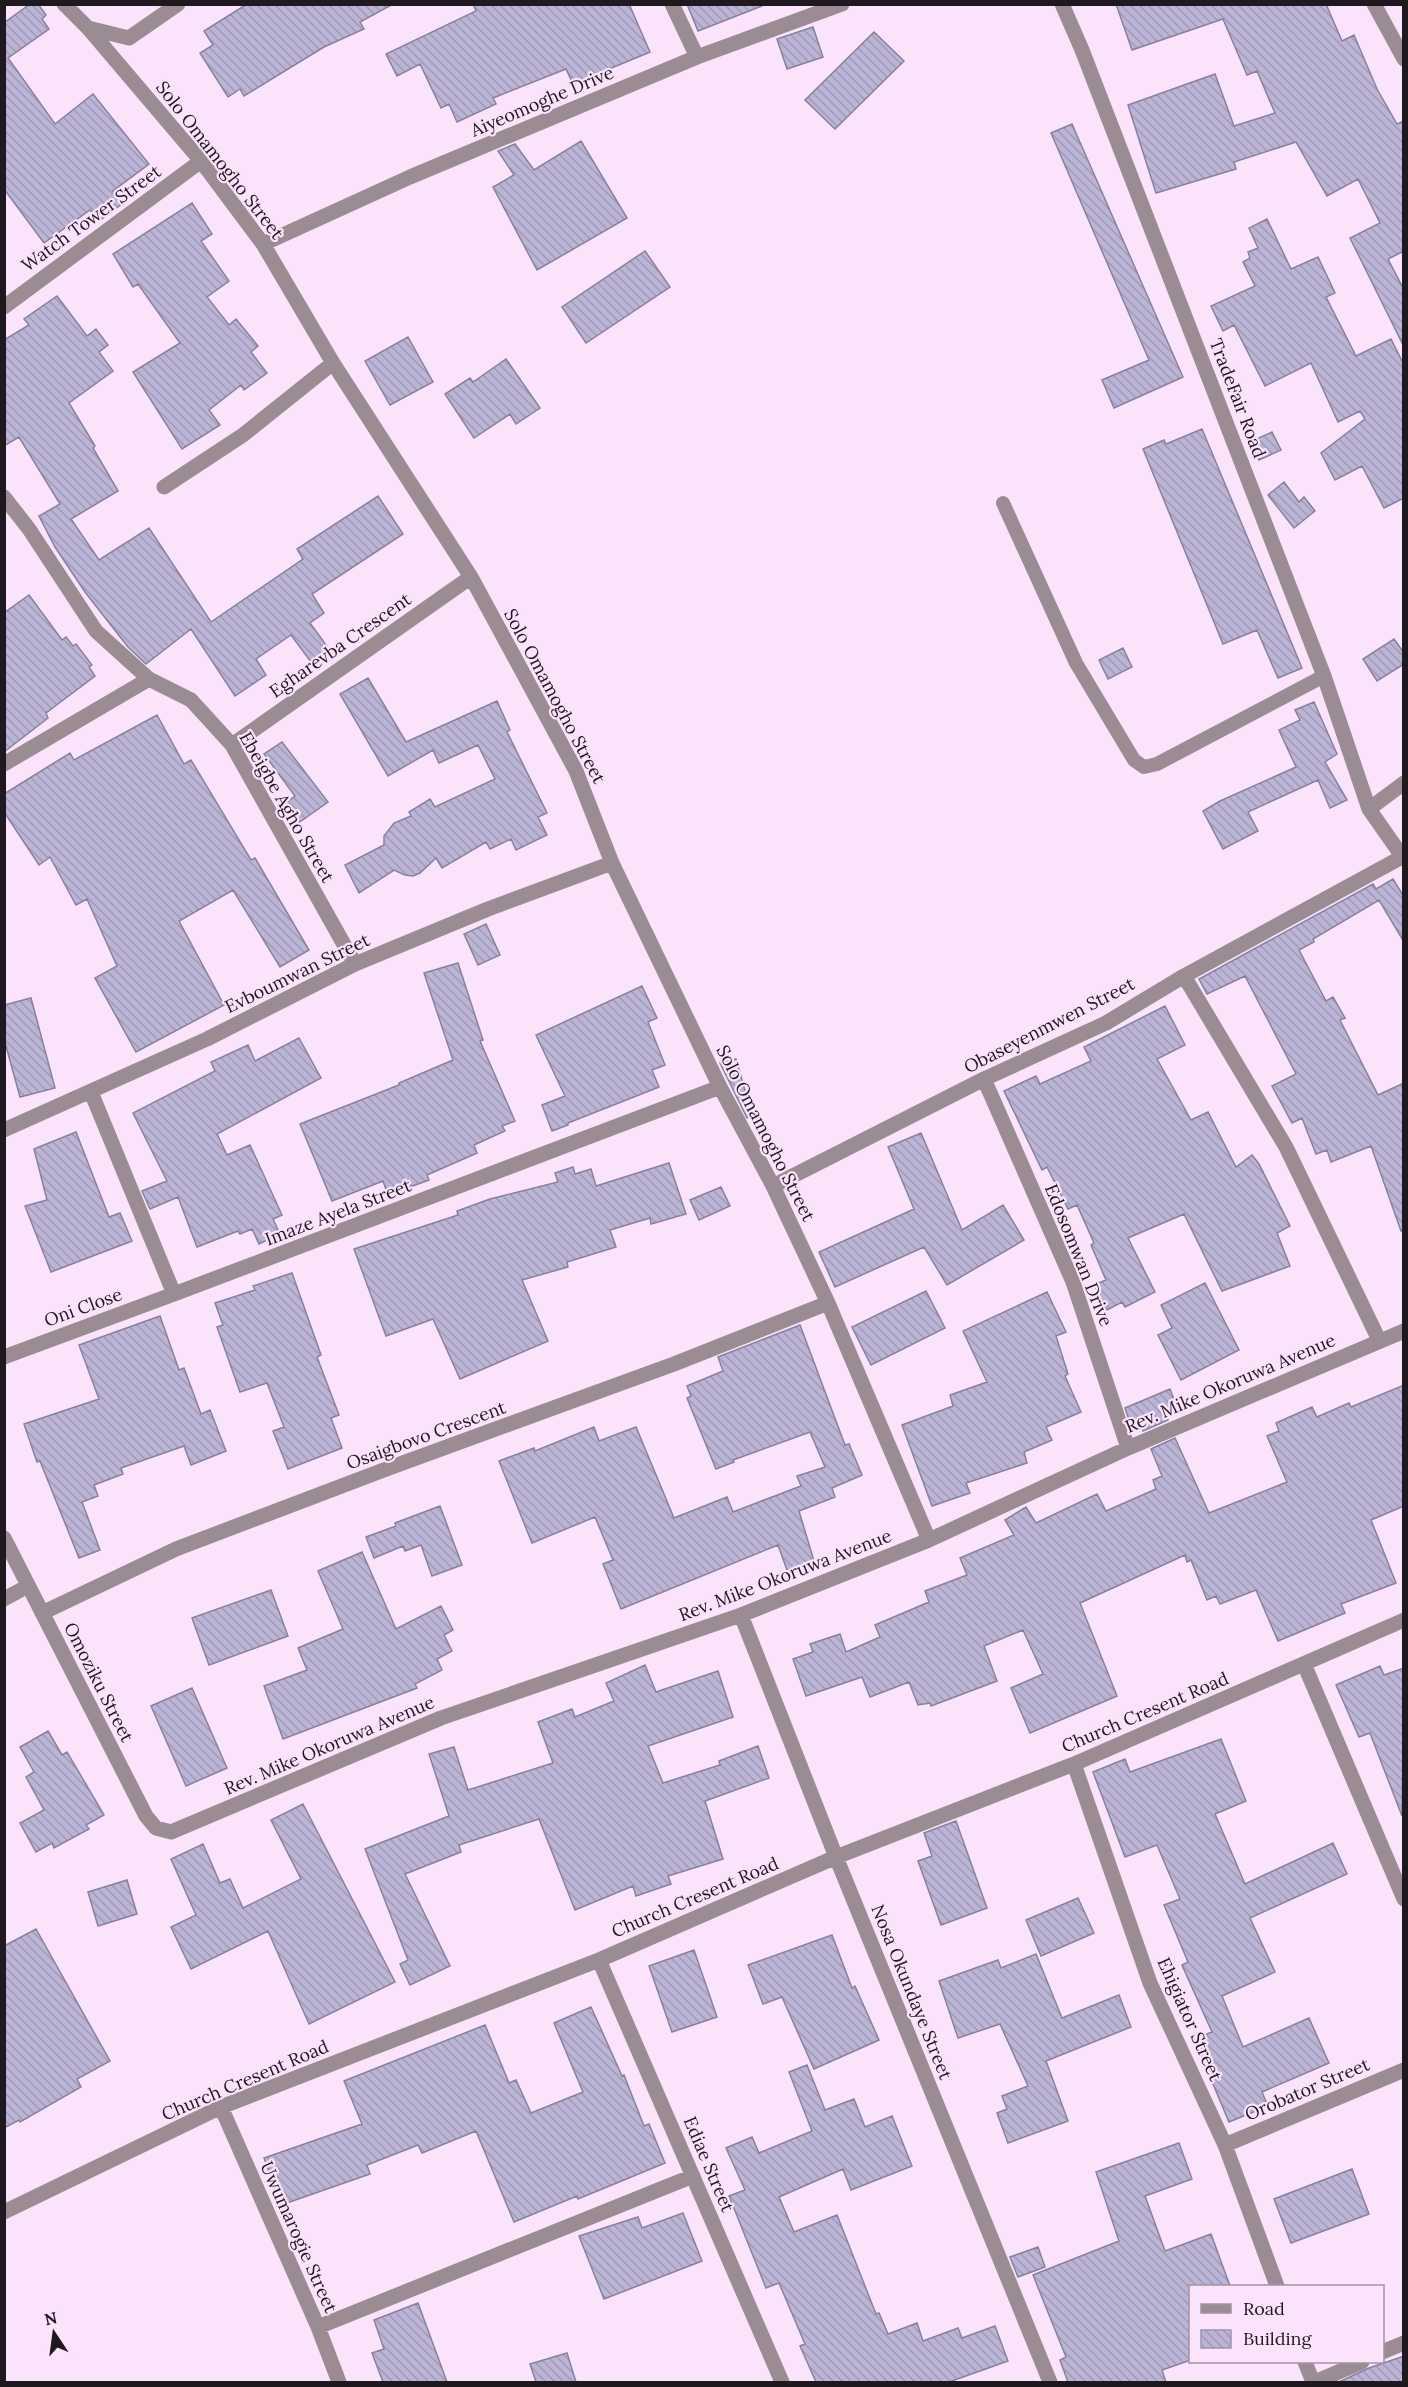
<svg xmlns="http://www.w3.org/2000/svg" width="1408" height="2387" font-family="Lora,serif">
<defs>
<pattern id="building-back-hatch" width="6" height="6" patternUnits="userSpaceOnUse" patternTransform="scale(1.5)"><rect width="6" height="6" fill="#bcb4d6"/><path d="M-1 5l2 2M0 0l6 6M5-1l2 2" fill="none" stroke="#a19ab7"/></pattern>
</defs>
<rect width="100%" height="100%" fill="#fbe3fc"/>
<!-- building -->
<path fill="url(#building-back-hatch)" stroke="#87819c" stroke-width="1.5" d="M30 4H38L46 15 42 19 49 29 8 58 55 124 93 94 149 164 113 191 123 203 99 221 90 210 44 243 4 189V23Z
M247 4H393L360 22 364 29 324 47 244 96 240 89 228 97 200 53 213 45 204 31Z
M473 4H629L650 52 573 84 566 69 493 98 496 104 457 122 449 104 441 108 420 64 397 76 386 54 476 11Z
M687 4H762V6L698 31Z
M1116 4H1326L1342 41 1354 35 1377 89 1397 124 1404 121V251L1388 259 1404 290V347L1350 238 1380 223 1358 179 1327 196 1296 142 1234 162 1236 169 1156 193 1128 105 1215 74 1234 126 1275 113 1257 71 1247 75 1223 19 1132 50Z
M813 27 823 57 787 69 777 39Z
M874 32 904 61 835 129 805 100Z
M1072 124 1183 377 1114 408 1102 380 1149 360 1051 133Z
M581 141 627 218 537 270 493 187 514 175 498 151 515 144 534 170Z
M192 203 212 234 201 241 229 281 207 297 229 325 236 319 258 346 251 352 267 373 244 390 241 385 209 410 220 425 182 449 133 372 180 343 138 284 133 287 113 254Z
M1267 219 1291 269 1318 257 1335 293 1326 297 1356 356 1391 339 1404 365V498L1384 508 1362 466 1335 480 1321 453 1365 419 1360 411 1338 422 1311 363 1265 386 1234 325 1223 331 1211 306 1255 286 1243 262 1250 258 1248 252 1258 248 1249 228Z
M645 251 670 287 586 343 562 307Z
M57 296 87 336 96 329 108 345 99 352 113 371 69 403 95 446 93 448 118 491 71 519 99 560 149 528 211 622 303 559 297 549 378 496 403 534 312 594 324 613 310 623 329 649 311 662 291 635 256 659 266 675 235 696 191 629 146 664 128 647 85 592 55 547 39 516 60 504 19 437 4 446V340L29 325 24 319Z
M408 337 433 382 390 405 365 361Z
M506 359 540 408 516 424 510 414 474 438 445 394 470 378 473 382Z
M1202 429 1302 668 1278 678 1257 630 1223 644 1143 449 1164 440 1166 444Z
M1272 432 1281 450 1259 460 1250 442Z
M1284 482 1299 502 1304 497 1315 511 1294 528 1268 495Z
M29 595 62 640 66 637 73 646 76 644 92 665 89 667 95 676 46 713 48 718 4 752V613Z
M1394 639 1404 653V664L1377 681 1363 659Z
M1123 648 1132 667 1108 679 1099 660Z
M368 678 406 742 497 701 510 730 507 732 547 813 538 817 547 835 516 850 511 839 490 849 486 842 442 868 436 858 420 873 413 876 405 875 394 870 359 893 345 865 384 845V836L394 823 411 816 409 812 430 799 435 807 495 779 478 745 439 763 433 750 388 776 340 694Z
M1314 702 1337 754 1325 762 1347 800 1330 808 1318 780 1248 812 1258 831 1223 849 1203 811 1220 801 1296 767 1279 730 1300 720 1295 710Z
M157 715 184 764 191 760 251 860 255 858 309 950 280 967 233 890 179 921 224 1005 136 1052 95 978 117 966 87 899 76 905 50 857 39 865 4 812V794L70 753 74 760Z
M282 742 328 802 294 826 281 806 295 796 264 754Z
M1393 879 1404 897V942L1379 900 1313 939 1314 942 1299 950 1326 1001 1333 997 1345 1018 1340 1020 1378 1095 1404 1083V1231H1401L1371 1146 1331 1162 1327 1150 1316 1154 1302 1118 1292 1123 1272 1086 1296 1074 1245 976 1207 994 1199 979 1373 884 1376 889Z
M486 924 500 955 478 965 464 934Z
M458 963 483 1040 480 1041 515 1121 502 1126 505 1131 474 1145 477 1153 427 1175 429 1180 388 1195 383 1181 332 1201 300 1124 399 1085V1083L453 1060 424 973Z
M642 986 657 1018 648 1022 665 1065 652 1070 659 1087 568 1123V1125L552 1131 542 1105 565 1096 536 1035Z
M31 998 55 1088 20 1097 4 1039V1005Z
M1165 1006 1185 1045 1157 1059 1191 1120 1208 1112 1236 1167 1252 1155 1259 1164 1290 1226 1277 1233 1290 1266 1222 1291 1184 1214 1128 1238 1155 1292 1125 1307 1122 1302 1107 1310 1094 1285 1106 1280 1091 1245 1094 1243 1077 1205 1068 1209 1047 1167 1042 1170 1004 1091 1036 1076 1040 1084 1091 1061 1084 1047Z
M299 1038 321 1078 217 1134 227 1155 250 1145 282 1215 273 1219 280 1234 259 1244 252 1229 240 1234 238 1231 197 1247 178 1197 150 1209 142 1191 167 1181 133 1113 215 1071 211 1062 248 1045 255 1061Z
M736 1059 752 1115 747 1118 720 1063Z
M76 1132 109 1217 120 1213 132 1241 51 1272 25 1206 47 1200 34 1149Z
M921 1133 962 1230 1003 1205 1024 1240 947 1285 924 1247 835 1287 819 1252 914 1209 888 1147Z
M669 1163 686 1214 651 1224 650 1218 610 1230 616 1247 567 1262 568 1267 522 1280 548 1341 460 1379 433 1319 386 1336 354 1249 458 1215 457 1211 490 1199 558 1182 555 1173 573 1167 575 1174 591 1169 596 1186Z
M721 1187 730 1206 699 1220 690 1200Z
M292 1273 321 1355 317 1357 339 1415 331 1418 342 1448 288 1469 273 1431 284 1427 267 1383 240 1392 217 1327 223 1325 215 1303 255 1290 253 1286Z
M1205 1283 1239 1350 1181 1380 1158 1335 1172 1328 1161 1305Z
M926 1291 945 1328 871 1365 852 1327Z
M1047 1292 1066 1332 1056 1336 1068 1374 1065 1376 1081 1412 1046 1427 1052 1440 1024 1452 1027 1463 966 1483 970 1493 932 1506 902 1425 953 1406 950 1395 987 1382 963 1331Z
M160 1316 179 1370 184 1368 201 1414 210 1410 226 1451 191 1465 184 1446 121 1468 123 1474 94 1485 98 1496 82 1502 100 1550 79 1558 40 1461 37 1462 24 1424 99 1399 79 1345Z
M800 1325 845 1445 849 1444 862 1475 832 1488 835 1497 799 1511 814 1561 787 1570 778 1545 621 1609 603 1564 613 1560 595 1517 532 1543 499 1461 534 1448 535 1451 594 1427 599 1441 636 1427 674 1518 727 1497 733 1512 801 1486 797 1476 825 1467 810 1432 733 1460 734 1462 716 1469 687 1398 691 1396 687 1386 723 1371 718 1357Z
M1404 1385V1506L1371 1520 1396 1583 1341 1604 1345 1613 1278 1641 1256 1590 1220 1604 1216 1596 1207 1600 1191 1560 1187 1562 1185 1555 1080 1603 1117 1696 1030 1733 1011 1688 1043 1674 1023 1630 984 1646 997 1681 931 1706 930 1703 918 1705 909 1682 870 1697 862 1677 806 1696 793 1659 813 1652 810 1644 840 1634 846 1652 880 1637 875 1625 929 1602 925 1591 967 1575 960 1558 1014 1535 1005 1520 1026 1507 1036 1523 1097 1494 1106 1511 1156 1489 1153 1480 1162 1476 1151 1449 1175 1438 1209 1513 1287 1482 1267 1436 1279 1431 1276 1423 1312 1407 1317 1417 1349 1403 1351 1407Z
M1170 1389 1177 1407 1165 1412 1168 1420 1143 1431 1140 1422 1131 1426 1125 1408Z
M440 1506 462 1565 432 1576 421 1545 405 1551 403 1546 374 1558 366 1537 396 1526 395 1523Z
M362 1552 396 1629 441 1606 453 1630 444 1635 452 1651 437 1659 442 1670 415 1684 417 1688 283 1739 264 1686 307 1670 298 1648 343 1629 318 1571Z
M271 1590 288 1636 209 1665 192 1618Z
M645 1665 656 1692 718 1671 733 1717 648 1746 663 1783 720 1765 719 1761 758 1746 769 1778 705 1801 723 1859 668 1876 671 1884 636 1896 633 1886 575 1910 539 1819 459 1845 461 1852 405 1874 450 1966 410 1985 400 1964 408 1960 365 1849 449 1816 429 1754 454 1747 468 1790 553 1763 538 1722 572 1709 575 1717 614 1701 606 1683Z
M1380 1666 1384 1675 1404 1668 1402 1816 1370 1733 1359 1737 1336 1685Z
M192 1688 227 1768 186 1786 151 1706Z
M48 1731 62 1755 67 1752 104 1815 86 1825 89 1829 54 1848 52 1843 36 1852 20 1823 44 1810 26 1777 34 1772 20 1747Z
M1221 1739 1246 1801 1215 1814 1245 1884 1333 1843 1347 1874 1250 1918 1275 1972 1222 1996 1243 2047 1309 2018 1329 2063 1262 2092 1268 2106 1229 2122 1194 2039 1212 2032 1182 1965 1188 1962 1164 1905 1180 1899 1157 1845 1125 1857 1093 1772 1125 1759 1130 1772Z
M303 1804 395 1982 309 2024 268 1931 191 1969 171 1927 196 1915 171 1859 203 1844 220 1883 230 1879 243 1908 301 1879 271 1820Z
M956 1821 987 1908 941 1925 918 1861 932 1856 924 1833Z
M127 1880 137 1914 98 1926 88 1892Z
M1078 1898 1094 1933 1041 1956 1026 1920Z
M36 1929 110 2061 77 2079 81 2087 20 2122 19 2120 4 2128V1946Z
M832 1935 852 1988 855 1986 879 2040 814 2069 782 1997 763 2004 748 1965Z
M694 1950 717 2017 672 2032 649 1966Z
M1036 1954 1062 2018 1119 1995 1131 2027 1046 2061 1068 2121 1008 2143 997 2113 1007 2109 1002 2096 1028 2086 1000 2024 958 2038 939 1981 998 1960 1001 1968Z
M591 2007 622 2076 624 2075 644 2126 649 2124 665 2163 578 2199 577 2196 514 2222 476 2131 422 2153 418 2145 367 2165 370 2174 281 2205 264 2158 362 2124 344 2081 485 2025 509 2083 516 2080 531 2113 583 2092 554 2023Z
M807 2065 825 2110 854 2099 865 2127 892 2116 912 2166 851 2190 843 2169 779 2197 794 2232 837 2215 876 2314 879 2313 888 2334 917 2323 923 2341 958 2328 962 2338 995 2326 1008 2361 949 2382H816L800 2346 805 2344 779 2283 766 2288 729 2196 745 2190 726 2148 752 2137 759 2153 812 2131 789 2072Z
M1179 2143 1192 2179 1145 2196 1165 2251 1211 2234 1230 2286H1191V2360L1162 2370 1166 2382H1068L1060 2360 1066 2357 1033 2275 1119 2241 1096 2172Z
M1352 2169 1369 2214 1291 2243 1274 2199Z
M683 2213 702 2261 604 2299 579 2236 638 2217 642 2228Z
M1038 2247 1045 2267 1018 2277 1010 2257Z
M418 2303 447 2382H383L372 2353 384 2349 374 2320Z
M567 2353 576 2382H536L530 2364Z
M1404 2356V2382H1339L1369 2368Z"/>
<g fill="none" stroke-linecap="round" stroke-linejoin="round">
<!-- service -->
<path stroke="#9a8c92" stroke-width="14" d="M1003 503 1076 663 1134 760 1144 767 1157 764 1324 676"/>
<!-- minor -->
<path stroke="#9a8c92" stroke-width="15" d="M64 4 88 28 129 38 178 4
M672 4 697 57
M1062 4 1082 50 1324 676 1369 809 1404 859
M1374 4 1404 59
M88 28 201 161 263 244 333 363 471 577 576 771 612 863 720 1087 773 1186 828 1303 929 1540
M263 244 410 177 697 57 842 4
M4 307 201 161
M164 487 243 435 333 363
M4 497 29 529 96 631 149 679 191 700 232 745 355 964
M232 745 471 577
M4 764 149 679
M1369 809 1404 783
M1184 976 1286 1147 1379 1340
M984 1079 1073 1282 1128 1448
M91 1092 174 1294 720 1087
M4 1130 207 1039 355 964 488 909 612 863
M773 1186 984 1079 1106 1023 1184 976 1402 857
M4 1357 174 1294
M4 1538 146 1816 156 1828 171 1832 441 1718 741 1615 929 1540 1128 1448 1404 1331
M4 1599 28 1586
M42 1613 176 1549 389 1468 674 1364 828 1303
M741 1615 836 1857 1050 2382
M1304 1664 1404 1899
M1074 1764 1150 1983 1225 2145 1277 2286
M599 1960 782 2382
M221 2107 318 2327 339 2382
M1225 2145 1404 2070
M4 2212 221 2107 599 1960 836 1857 1074 1764 1404 1620
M318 2327 693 2176
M1382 2352 1404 2343
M1305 2362 1313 2382
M1315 2382 1362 2362"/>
</g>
<g text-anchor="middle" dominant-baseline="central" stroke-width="4.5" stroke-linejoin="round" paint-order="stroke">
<!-- street labels -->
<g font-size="18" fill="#201820" stroke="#fbe3fc">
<text transform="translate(542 101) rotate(-23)">Aiyeomoghe Drive</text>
<text transform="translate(220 160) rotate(52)">Solo Omamogho Street</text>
<text transform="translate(91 218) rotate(-36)">Watch Tower Street</text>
<text transform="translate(1238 398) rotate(69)">TradeFair Road</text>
<text transform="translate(340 645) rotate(-35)">Egharevba Crescent</text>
<text transform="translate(555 696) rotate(62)">Solo Omamogho Street</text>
<text transform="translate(287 807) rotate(60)">Ebeigbe Agho Street</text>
<text transform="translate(297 973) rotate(-26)">Evboumwan Street</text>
<text transform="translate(1049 1025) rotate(-27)">Obaseyenmwen Street</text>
<text transform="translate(766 1133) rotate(63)">Solo Omamogho Street</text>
<text transform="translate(338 1212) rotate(-21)">Imaze Ayela Street</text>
<text transform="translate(1079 1255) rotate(68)">Edosomwan Drive</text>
<text transform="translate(83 1307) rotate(-20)">Oni Close</text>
<text transform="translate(1230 1383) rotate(-23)">Rev. Mike Okoruwa Avenue</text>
<text transform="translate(426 1435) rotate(-20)">Osaigbovo Crescent</text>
<text transform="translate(785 1575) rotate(-21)">Rev. Mike Okoruwa Avenue</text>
<text transform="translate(99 1682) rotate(63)">Omoziku Street</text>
<text transform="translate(1145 1712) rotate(-23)">Church Cresent Road</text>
<text transform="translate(329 1745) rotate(-23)">Rev. Mike Okoruwa Avenue</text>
<text transform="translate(695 1897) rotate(-23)">Church Cresent Road</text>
<text transform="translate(912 1992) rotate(68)">Nosa Okundaye Street</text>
<text transform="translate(1190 2019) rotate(66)">Ehigiator Street</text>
<text transform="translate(245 2080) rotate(-23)">Church Cresent Road</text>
<text transform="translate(1307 2089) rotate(-23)">Orobator Street</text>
<text transform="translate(709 2164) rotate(67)">Ediae Street</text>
<text transform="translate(299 2237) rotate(66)">Uwumarogie Street</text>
</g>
</g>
<!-- border -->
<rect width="1408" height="2387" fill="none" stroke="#201820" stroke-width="12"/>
<!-- legend -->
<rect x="1189" y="2285" width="195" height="78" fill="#fbe3fc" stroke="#a392a4" stroke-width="1.5"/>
<rect x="1201" y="2304" width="30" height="9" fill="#9a8c92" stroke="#a392a4" stroke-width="1.5"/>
<text x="1243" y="2315" font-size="18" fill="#201820">Road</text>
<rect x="1201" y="2330" width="30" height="18" fill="url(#building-back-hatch)" stroke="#a392a4" stroke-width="1.5"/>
<text x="1243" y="2345" font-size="18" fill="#201820">Building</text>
<!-- north arrow -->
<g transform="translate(54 2333) rotate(347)" stroke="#fbe3fc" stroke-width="4.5" paint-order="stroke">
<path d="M0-4.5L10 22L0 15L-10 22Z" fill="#201820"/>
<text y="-9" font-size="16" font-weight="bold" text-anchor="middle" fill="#201820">N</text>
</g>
</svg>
